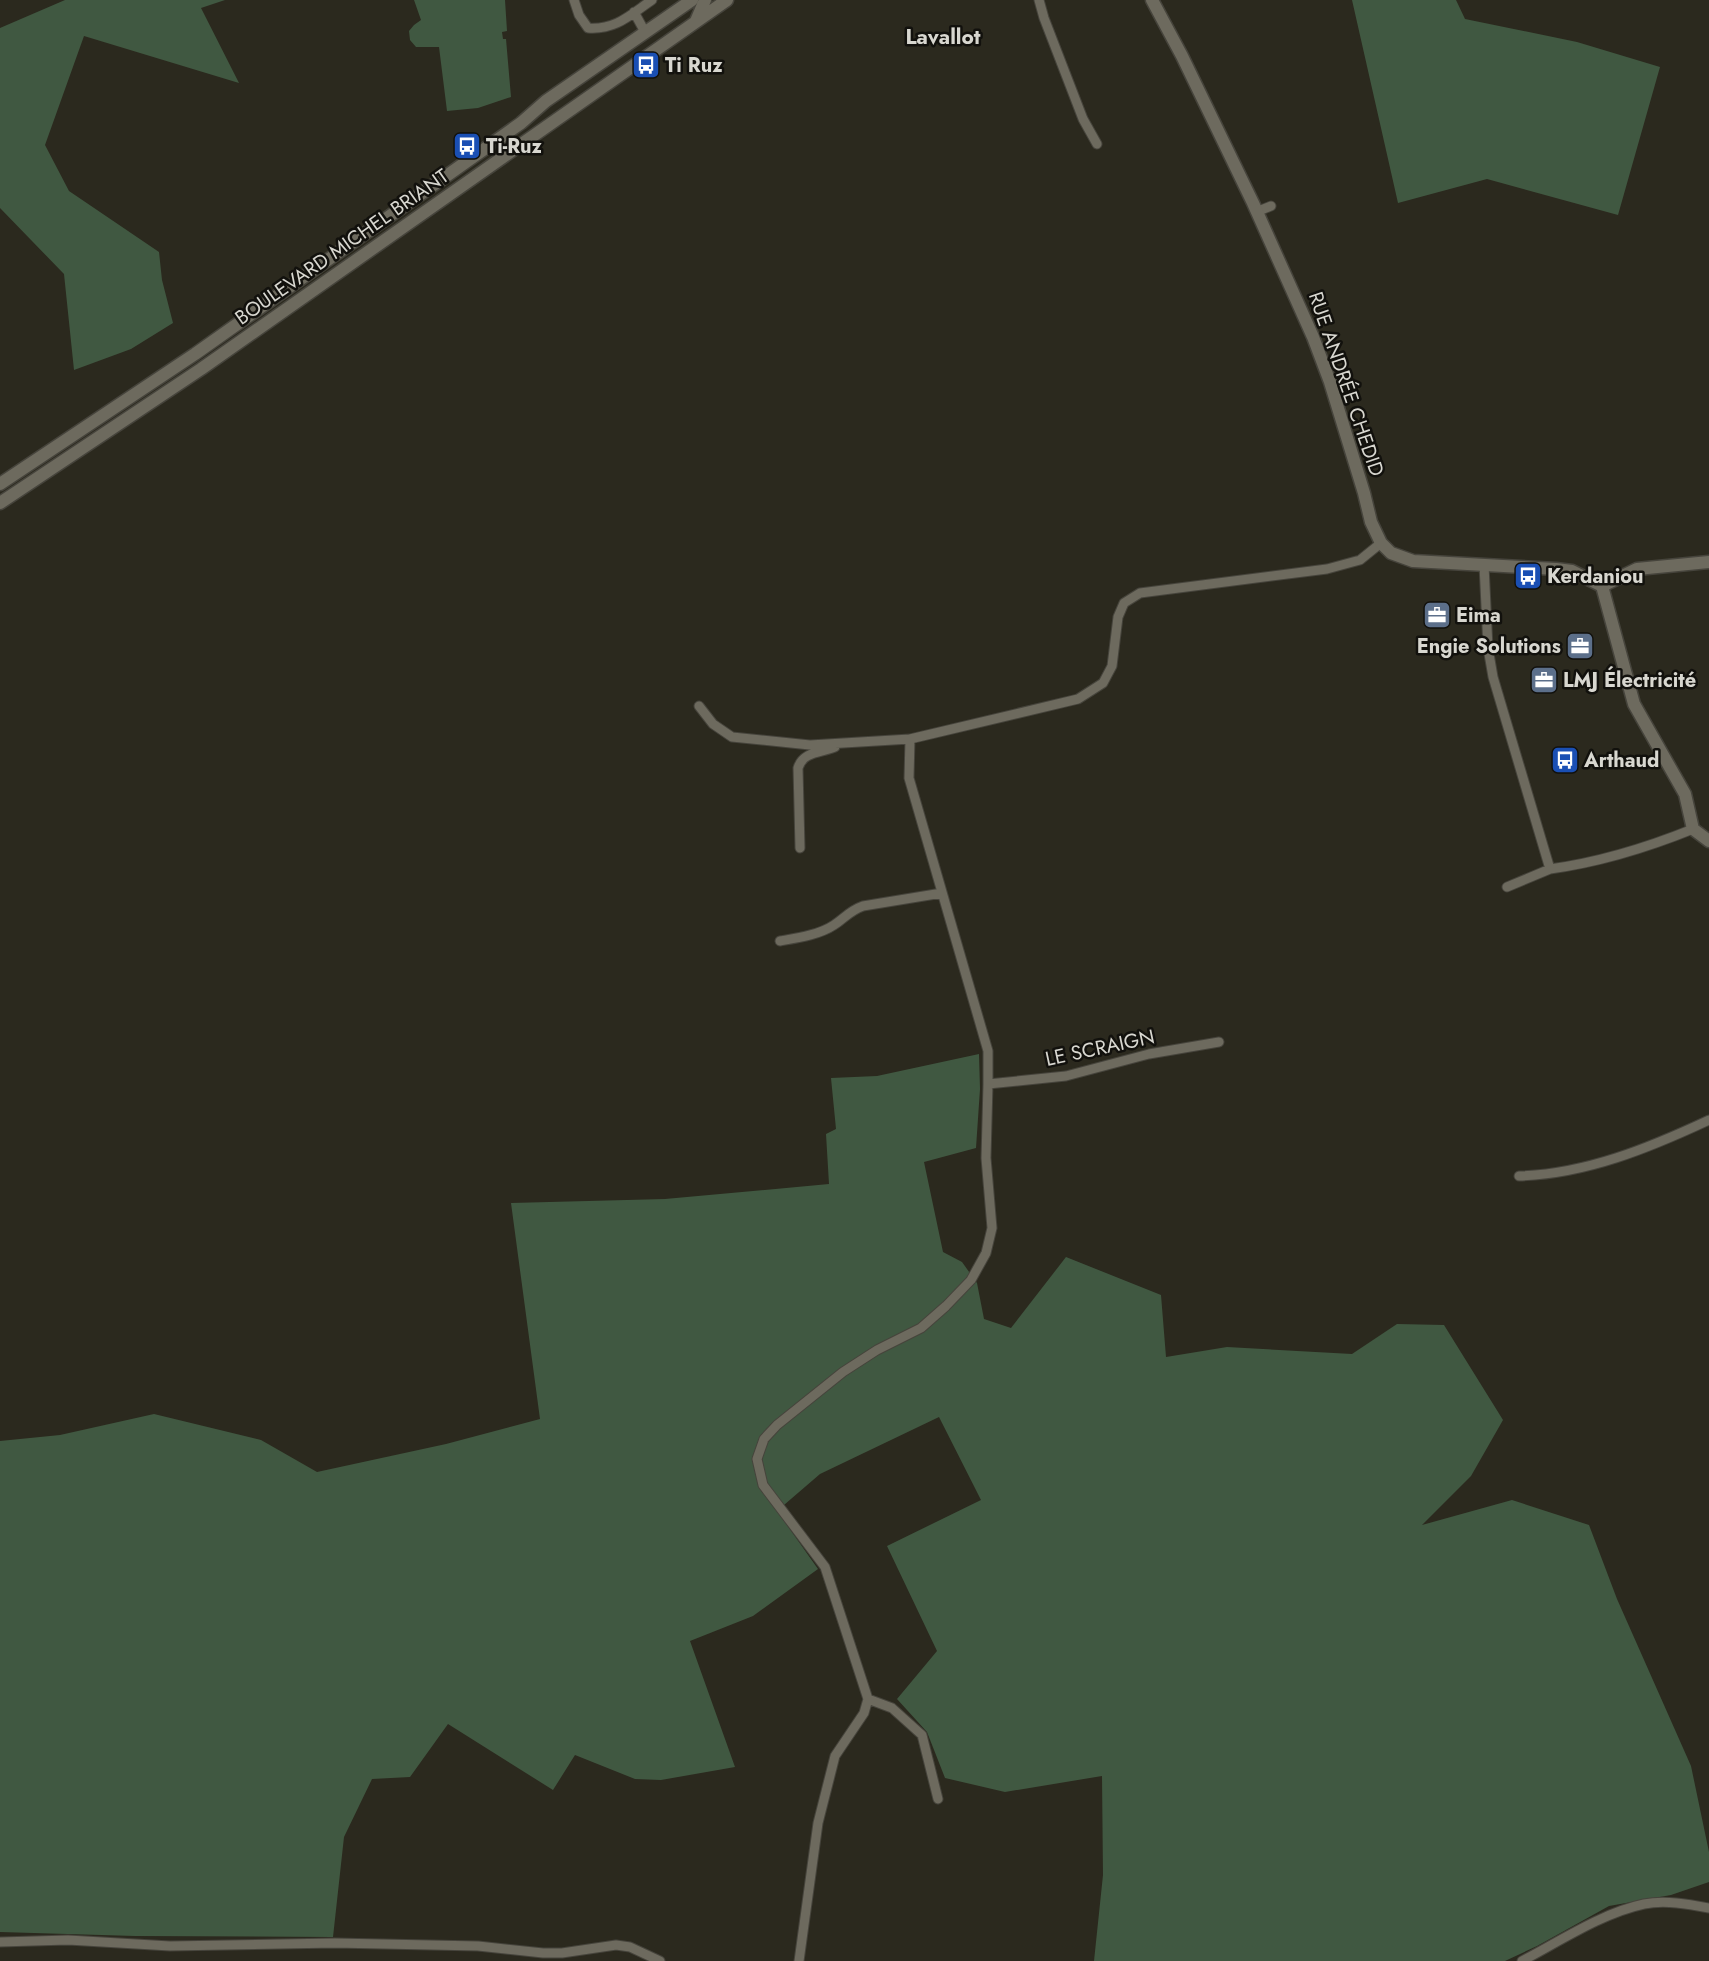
<svg xmlns="http://www.w3.org/2000/svg" width="1709" height="1961" font-family="Jost,sans-serif">
<rect width="100%" height="100%" fill="#2b291e"/>
<!-- green -->
<path fill="#405841" d="M65 0H225L201 8 239 83 84 36 45 145 69 191 159 252 162 280 173 323 131 349 74 370 64 274 0 208V28Z
M414 0H505L507 31 502 32 503 39H506L511 97 478 108 447 111 439 47H416L410 40 409 31 414 25 421 20Z
M1352 0H1456L1465 19 1577 42 1660 67 1618 215 1487 179 1398 203Z
M979 1054 980 1089 976 1148 924 1162 943 1252 962 1262 977 1283 984 1319 1011 1328 1066 1257 1161 1295 1166 1357 1227 1347 1352 1354 1397 1324 1444 1325 1503 1420 1471 1476 1422 1525 1512 1500 1589 1525 1617 1599 1691 1766 1709 1852V1882L1671 1895 1609 1906 1537 1946 1505 1961H1094L1103 1875 1102 1776 1005 1792 945 1778 927 1732 897 1699 937 1651 887 1546 981 1500 939 1417 820 1474 777 1511 818 1569 753 1616 690 1641 735 1767 661 1780 635 1779 575 1755 553 1790 448 1724 410 1777 372 1779 344 1837 333 1937 135 1936 0 1932V1441L60 1435 154 1414 261 1440 317 1472 446 1444 540 1419 511 1203 665 1199 829 1184 826 1134 836 1129 831 1078 877 1076Z"/>
<g fill="none" stroke-linecap="round" stroke-linejoin="round">
<!-- street casing -->
<g stroke="#46443c" stroke-width="11">
<path id="street" d="M574 0 579 15 588 28C616 30 630 15 652 0
M1039 0 1044 18 1083 119 1097 144
M634 12 645 32
M1256 212 1271 206
M1484 565 1488 648 1493 677 1550 869C1601 862 1646 848 1693 829
M699 706 713 724 732 737 810 745 910 739
M800 848 798 768C803 751 822 753 835 747
M1507 887 1550 869
M780 941C797 938 819 935 834 925 845 918 849 911 863 906L942 893
M988 1084 1066 1076 1149 1054 1219 1042
M1519 1176C1586 1174 1649 1148 1709 1120
M868 1699 892 1708 922 1735 938 1799
M0 1942 68 1940 170 1946 335 1943 478 1946 543 1953H562L616 1945 630 1947 660 1961
M799 1961 818 1823 835 1756 864 1713 868 1699 825 1567 763 1485 757 1459 764 1439 777 1425 843 1372 877 1350 921 1328 946 1306 971 1280 986 1253 992 1228 986 1158 988 1084V1051L909 778 910 739 1078 699 1103 683 1112 666 1118 617 1124 603 1140 593 1327 569 1360 560 1381 543
M1522 1961C1560 1941 1602 1913 1644 1904 1665 1900 1688 1904 1709 1908"/>
</g>
<!-- secondary casing -->
<g stroke="#46443c" stroke-width="15">
<path id="secondary" d="M1152 0 1182 56 1253 203 1313 337 1330 382 1364 493 1371 522 1381 543 1391 553 1413 561 1556 569 1572 571 1602 586
M696 21 705 0
M0 484 195 354 521 123 546 101 692 0
M0 503 201 369 727 0
M1602 586 1634 704 1685 794 1693 829 1709 841
M1602 586 1637 569 1709 562"/>
</g>
<!-- street -->
<use href="#street" stroke="#6d6a5e" stroke-width="9"/>
<!-- secondary -->
<use href="#secondary" stroke="#6d6a5e" stroke-width="12"/>
</g>
<!-- icons -->
<defs>
<g id="bus-square" transform="scale(1.4375)"><rect x="-9" y="-9" width="18" height="18" rx="4" fill="#1a4fb4" stroke="#12110d"/><path d="M-5-6H5V4H4V6H2V4H-2V6H-4V4H-5ZM-3.5-4V0h7V-4ZM-3.5 1.2v1.5H-2V1.2ZM2 1.2v1.5H3.5V1.2Z" fill="#fff"/></g>
<g id="office-square" transform="scale(1.4375)"><rect x="-9" y="-9" width="18" height="18" rx="4" fill="#5c6f8a" stroke="#12110d"/><path d="M-6-3h4V-5.5h4V-3h4V5H-6ZM-1-4.5V-3h2v-1.5ZM-6 0V1H6V0Z" fill="#fff"/></g>
</defs>
<g fill-rule="evenodd">
<use href="#bus-square" x="646" y="65"/>
<use href="#bus-square" x="467" y="146"/>
<use href="#bus-square" x="1528" y="576"/>
<use href="#office-square" x="1437" y="615"/>
<use href="#office-square" x="1580" y="646"/>
<use href="#office-square" x="1544" y="680"/>
<use href="#bus-square" x="1565" y="760"/>
</g>
<g text-anchor="middle" dominant-baseline="central" stroke-width="5" stroke-linejoin="round" paint-order="stroke">
<!-- poi labels -->
<g font-size="20" font-weight="bold" fill="#d8d7d0" stroke="#12110d" text-anchor="start">
<text x="665" y="65">Ti Ruz</text>
<text x="486" y="146">Ti-Ruz</text>
<text x="1547" y="576">Kerdaniou</text>
<text x="1456" y="615">Eima</text>
<text x="1561" y="646" text-anchor="end">Engie Solutions</text>
<text x="1563" y="680">LMJ Électricité</text>
<text x="1584" y="760">Arthaud</text>
</g>
<!-- street labels -->
<g font-size="20" fill="#d8d7d0" stroke="#12110d">
<text transform="translate(342 247) rotate(-35)">BOULEVARD MICHEL BRIANT</text>
<text transform="translate(1346 384) rotate(71)">RUE ANDRÉE CHEDID</text>
<text transform="translate(1100 1048) rotate(-12)">LE SCRAIGN</text>
</g>
<!-- neighbourhood labels -->
<g font-size="21" font-weight="bold" fill="#d8d7d0" stroke="#12110d">
<text x="943" y="37">Lavallot</text>
</g>
</g>
</svg>
